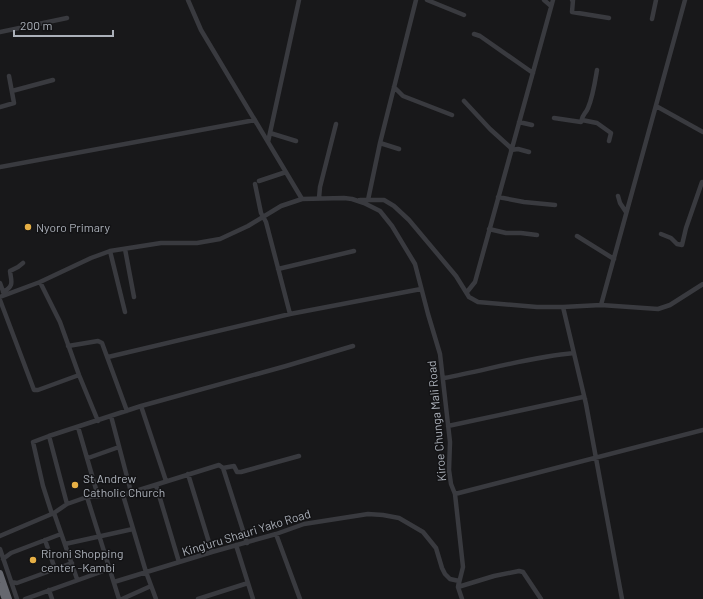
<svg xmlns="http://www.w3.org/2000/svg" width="703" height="599" font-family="Barlow,sans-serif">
<rect width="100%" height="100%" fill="#18181a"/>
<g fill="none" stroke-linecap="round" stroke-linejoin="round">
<!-- minor -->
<path stroke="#393a3f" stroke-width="4.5" d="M188 0 201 30 302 199
M427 0 464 15
M544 0 551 6
M572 0H573L572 12 609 18
M652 19 656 0
M0 32 67 18
M474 34 480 36 533 73
M394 87 403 96 452 115
M12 91 53 80
M464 101 490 129 511 148
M656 106 703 132
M0 107 14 103 9 76
M554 118 581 122C583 113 585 115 588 108 593 96 595 82 597 70
M582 120 597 123 611 133 609 141
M519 122 532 125
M270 133 296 141
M268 142 299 0
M380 143 399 149
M511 150 518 149 529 152
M0 167 255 120
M259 181 286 172
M255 184 261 213 266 222 290 314
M618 196 620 203 626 212
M498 197 524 202 555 205
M319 198 320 187 336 124
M360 200H384L394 206 409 220 456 276 469 297 478 302 537 307H563L601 305 658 309 670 305 703 284
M368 200 380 143 416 0
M489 229 506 233H521L537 235
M661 234 671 238 677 244 682 245 686 228 702 182
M577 236 614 259
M125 249 134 297
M110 251 125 312
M278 269 354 251
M40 282 60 322 79 375 98 421
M0 283 4 294
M3 292C15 286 11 281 10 271L18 267 23 263
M467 292 475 282 553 0
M0 297 40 282 91 258 110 251 161 243H197L220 239 248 226 281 206 302 199 344 198 352 199 364 203 380 211 392 226 415 264 428 314 440 354 450 442 449 470 451 484 455 494 463 567 458 587
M0 300 34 390H38L79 375
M601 305 685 0
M563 307 586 404 622 599
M68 346 98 341 102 343 127 411
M108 357 290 314 421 289
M444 378C487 370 530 357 574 353
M141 406 286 366 353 346
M111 416 131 492
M448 426 583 397 585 399
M78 427 98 496
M49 436 33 442 43 486 52 514
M88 458 119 447
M223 468 234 466 237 472H241L299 456
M188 474 212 552
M156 485 179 562
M455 494 703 430
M123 495 146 572 156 599
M87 497 119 599
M67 504 49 436 141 406 166 481
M54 513 77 579
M276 534 300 599
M0 536 54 513 67 504 87 497 123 495 219 465 223 468 247 543
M45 540 55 569
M65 544 133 529
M236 545 253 599
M0 549 17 599
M3 559 11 553 61 534
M11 582 17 583 72 563
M114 582 212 552 276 534 304 524 368 514 383 515 399 518 423 532 436 548 442 568 445 574 450 579 459 581 458 587 462 599
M458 587 494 576 519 571 523 572 541 599
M49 590 52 599
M25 599 109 569
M122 599 151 586
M198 599 248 583"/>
<!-- highway -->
<path stroke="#66686f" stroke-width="6" d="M0 573 9 599
M0 586 4 597"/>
</g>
<!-- markers -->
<g fill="#e6af45" stroke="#131315" stroke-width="1.5">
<circle cx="28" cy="227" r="4"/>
<circle cx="75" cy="485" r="4"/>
<circle cx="33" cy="560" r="4"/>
</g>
<g text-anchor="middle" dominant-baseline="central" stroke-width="3" stroke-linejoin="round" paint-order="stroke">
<!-- poi labels -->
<g font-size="12" fill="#abb0b9" stroke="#131315" text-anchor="start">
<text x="36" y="227">Nyoro Primary</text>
<text x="83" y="478">St Andrew<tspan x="83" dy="14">Catholic Church</tspan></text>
<text x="41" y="553">Rironi Shopping<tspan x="41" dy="14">center -Kambi</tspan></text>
</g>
<!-- street labels -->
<g font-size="12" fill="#abb0b9" stroke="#131315">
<text transform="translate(436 421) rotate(-95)">Kiroe Chunga Mali Road</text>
<text transform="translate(246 532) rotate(-17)">King'uru Shauri Yako Road</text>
</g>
</g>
<!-- scale -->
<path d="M14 30v6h99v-6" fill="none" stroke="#abb0b9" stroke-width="2"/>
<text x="20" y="30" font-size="12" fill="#abb0b9" stroke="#131315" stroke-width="3" paint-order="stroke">200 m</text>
</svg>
